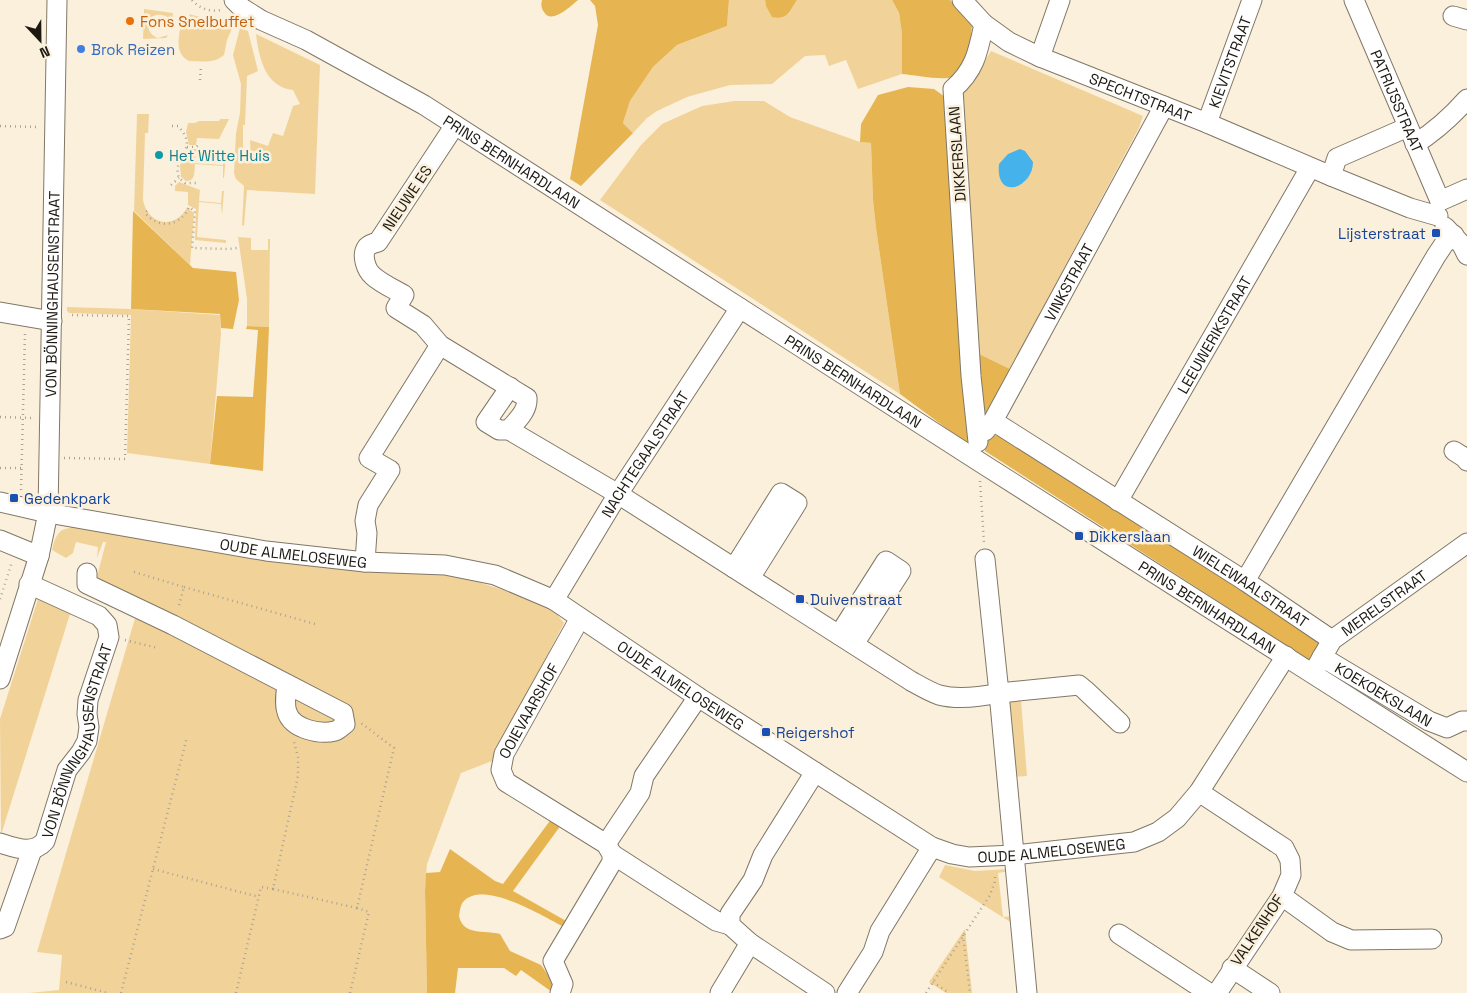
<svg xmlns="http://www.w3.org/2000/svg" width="1467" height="993" font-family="'Space Grotesk',sans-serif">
<rect width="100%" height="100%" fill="#fbf0dc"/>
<!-- green -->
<path fill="#f1d39a" d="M729 0H765L766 6 788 14 797 0H892L899 13 902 34V74L858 89 846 60 829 66 825 55 805 56 772 84 730 85 687 97 657 111 647 118 633 133 623 123 630 101 653 67 677 45 727 26Z
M144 9 173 13 172 20C169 18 165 15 161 15 146 13 143 33 158 38L168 35 166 38 143 39Z
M189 14 233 26 227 40 224 55C214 64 202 61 189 61 176 54 178 42 180 29 188 27 194 25 189 14Z
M240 28 248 31 258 71 247 76 245 125H243V162H251L250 140 268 146 273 133 283 136 293 106 300 104 293 90C265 87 259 58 256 34L320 65 315 194 247 190 244 226 242 225 244 186 236 179 234 173 236 133 240 113 241 84 233 55Z
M991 51 1143 116 1139 128 1010 369 977 353 961 97Z
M734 101H764L790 117 860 142 871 143 873 200 876 228 900 394 600 200 641 145 662 124 702 106Z
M137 114H149L148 133H145L143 200C148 225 174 230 187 208L194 213 190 265 134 211Z
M220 119H229L219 139 197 138 196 145H189L186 132 188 123H195L199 121H219Z
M189 149H196L195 163 223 165 224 153 226 154 224 178H223V166L195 164C194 172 196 181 186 181L181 177 180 165Z
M179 182 200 190 199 201 221 203 222 191H224L222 215 221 204 199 202 197 237 226 240V243L195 240 196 209 188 205V192L175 191V186Z
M238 237 251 238V250H268V239H270L269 327 247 326V299Z
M67 307 131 309 220 315 221 334 210 464 127 453 131 315 69 313 67 311Z
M70 524 265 561 349 570 430 573 462 577 529 598 554 611 564 623 492 761 461 773 427 864 425 891 427 993H29L59 990 62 955 37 952 136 615 93 592 106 542H103L97 558 98 547 76 542 73 553 66 558 52 550C55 539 57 529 70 528Z
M38 599 70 614 1 835 0 719Z
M1008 696 1021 700 1027 776 1013 777Z
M945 865 975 871 1009 869 1010 871 998 873 1003 917 1014 916 1015 925 939 877Z
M965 929 972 993H946L929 982Z"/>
<!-- forest -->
<path fill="#e6b552" d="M542 0H578C571 6 551 25 544 12 541 8 541 4 542 0Z
M590 0H729L727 26 677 45 653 67 630 101 623 123 633 133 581 186 570 179 598 25 595 6Z
M765 0H797C789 12 788 20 772 17L766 6Z
M892 0H950L972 25C971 37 969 65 960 74 951 83 915 75 902 74V34L899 13Z
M908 87 934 89 948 99 977 353 1010 369 969 445 900 394 876 228 873 200 871 143 860 142 861 124 878 95Z
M133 211 193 268 236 272 239 300 233 329 221 328 220 314 131 309Z
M247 326 269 327 263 471 210 464 217 396 253 397 258 330 246 329Z
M993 435 1000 436 1320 641 1322 643 1311 661 985 451V443Z
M552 818 561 825 513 891 568 922 564 927C543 916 484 880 464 901 460 905 460 911 459 916 463 936 485 930 500 934L510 951 541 965 553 982 552 992 521 970 516 976 504 968H458L455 993H427L425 891 426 873 440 872 450 849 495 881 503 884Z"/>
<!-- water -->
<path fill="#45b2eb" d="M1020 149 1025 151 1033 162C1033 188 995 202 999 164L1008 154Z"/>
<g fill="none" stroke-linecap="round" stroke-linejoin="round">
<!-- minor casing -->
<g stroke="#817766" stroke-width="21">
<g id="minor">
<path id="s1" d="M234 0 242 8 261 20 306 40 424 105 986 466 1467 772"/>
<path id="s2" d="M962 0 984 24 1009 42 1040 57 1207 123 1331 176 1410 208 1438 216"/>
<path id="s3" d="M1354 0 1440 201"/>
<path d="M1453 16 1467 20"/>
<path d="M1040 57 1060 0"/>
<path id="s4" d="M1207 123 1252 0"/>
<path d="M455 125 378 242C374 243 370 244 367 247 361 255 366 270 373 276 382 284 394 289 404 295L396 308 423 325 440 345 527 398C528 411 517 420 509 430"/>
<path d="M1415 144C1434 132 1452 116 1467 99"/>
<path d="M1331 176 1337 158 1408 127"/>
<path d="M1440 201 1467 189"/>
<path d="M1445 227 1462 245 1467 255"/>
<path d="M0 312 52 321"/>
<path d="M510 387 486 422 499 430H509L618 494 911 681C920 686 930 692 939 695 958 700 980 697 999 693L1027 993"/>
<path id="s5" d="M993 421 1245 581 1332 640"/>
<path id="s6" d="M985 431 993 421 1164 106"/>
<path d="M978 442 971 376 953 89C975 70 978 52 984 24"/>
<path d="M1454 451 1465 458 1467 461"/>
<path id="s7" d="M1118 501 1310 168"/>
<path id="s8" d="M0 502 48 513 266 551 365 562 445 565 495 575 554 600 698 697 932 847 952 854 969 857 1014 855 1134 842 1158 832 1177 818 1199 792 1286 656"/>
<path d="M0 540 39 556"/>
<path d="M985 559 999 693 1079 685 1085 690 1120 723"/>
<path d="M365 562 367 533 365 521 368 505 390 470 369 458 440 345"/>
<path d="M734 568 781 493 797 503 750 578"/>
<path d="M87 573V584L173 625 343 713 345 724C342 726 339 730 335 731 320 735 292 729 287 712 284 704 286 693 287 684"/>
<path d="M1245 581 1436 256 1444 244 1454 235"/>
<path id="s9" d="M554 600 618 494 740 308"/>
<path d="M839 635 886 561 901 571 854 644"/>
<path id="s10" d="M1322 657 1429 721 1447 728 1462 721H1467"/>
<path id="s11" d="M1313 673 1332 640 1467 543"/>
<path id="s12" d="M0 679 39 556 48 513 57 0"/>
<path d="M815 772 763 855 753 880 730 914V925L750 943 825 993"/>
<path d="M1199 792 1284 848 1290 860 1291 875 1282 896 1217 993"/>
<path id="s13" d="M0 843C16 848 33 855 45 841L67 770 81 752 87 741 89 727 87 714 88 700 109 637 107 625 99 616 29 584"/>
<path d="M606 844 640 793 644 776 698 697"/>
<path d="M612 854 716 921 730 925"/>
<path d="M1282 896 1332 932 1351 940 1432 939"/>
<path d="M0 929 5 927 32 850"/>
<path d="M1119 934 1209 993"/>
<path d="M1232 968 1270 993"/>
<path id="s14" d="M560 993 563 984 553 961 612 862V854L606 844 506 782 501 770 504 754 580 618"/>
<path d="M720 993 750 943"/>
<path d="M847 993 873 952 880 931 932 847"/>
</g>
</g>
<!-- path -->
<path stroke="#aaa293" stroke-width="2.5" stroke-dasharray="1 4" stroke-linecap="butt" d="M192 0C200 9 210 12 221 10
M200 80 201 66
M0 126 38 127
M172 126H178C201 151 171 155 179 178L185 183H199
M187 147H196L199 145
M171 185 179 178
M147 211 145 213C158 229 180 227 189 207L195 211 192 248 229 249 237 248
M0 417 33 418
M64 458 125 459 129 316 68 315
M0 468H21
M980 481 984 543
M21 490 25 333
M134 572 184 587 178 609
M184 587 315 624
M0 599 12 562
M125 640 158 648
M153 869 259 897
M273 889 357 908 394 748 361 723
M963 935 970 993
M66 982 108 993
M933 982 949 993
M121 993 187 737
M236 993 261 887 273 889 298 776V757L294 742
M350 993 369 912 357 908
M926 993 990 895 995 881V873"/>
<!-- minor -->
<use href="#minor" stroke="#fff" stroke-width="19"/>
</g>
<!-- markers -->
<circle fill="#e8710a" stroke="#fbf0dc" stroke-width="2" cx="130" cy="21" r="5"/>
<circle fill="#3f7fe0" stroke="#fbf0dc" stroke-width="2" cx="81" cy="49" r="5"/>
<circle fill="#0f9aa8" stroke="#fbf0dc" stroke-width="2" cx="159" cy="155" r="5"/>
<g fill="#1a4fb4" stroke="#fbf0dc" stroke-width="2">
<rect x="1431" y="228" width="10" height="10" rx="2.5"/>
<rect x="9" y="493" width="10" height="10" rx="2.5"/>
<rect x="1074" y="531" width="10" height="10" rx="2.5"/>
<rect x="795" y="594" width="10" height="10" rx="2.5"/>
<rect x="761" y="727" width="10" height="10" rx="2.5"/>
</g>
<g text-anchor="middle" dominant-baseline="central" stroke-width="5" stroke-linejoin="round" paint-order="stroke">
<!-- food labels -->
<g font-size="15" fill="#c56008" stroke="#fbf0dc" text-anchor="start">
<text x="140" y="21">Fons Snelbuffet</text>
</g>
<!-- shop labels -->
<g font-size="15" fill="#366cbe" stroke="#fbf0dc" text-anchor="start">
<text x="91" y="49">Brok Reizen</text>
</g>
<!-- street labels -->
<g font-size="15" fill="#1c1912" stroke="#fbf0dc">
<text stroke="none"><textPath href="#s4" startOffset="65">KIEVITSTRAAT</textPath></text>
<text stroke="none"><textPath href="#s2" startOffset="206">SPECHTSTRAAT</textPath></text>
<text stroke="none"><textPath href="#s3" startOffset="110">PATRIJSSTRAAT</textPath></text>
<text transform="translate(957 154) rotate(-94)">DIKKERSLAAN</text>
<text stroke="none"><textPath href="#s1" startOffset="322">PRINS BERNHARDLAAN</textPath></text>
<text transform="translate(407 198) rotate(-56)">NIEUWE ES</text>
<text stroke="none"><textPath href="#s6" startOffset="171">VINKSTRAAT</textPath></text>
<text stroke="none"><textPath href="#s12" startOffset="392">VON BÖNNINGHAUSENSTRAAT</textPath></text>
<text stroke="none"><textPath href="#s7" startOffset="192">LEEUWERIKSTRAAT</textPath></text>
<text stroke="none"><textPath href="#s1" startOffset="728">PRINS BERNHARDLAAN</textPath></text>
<text stroke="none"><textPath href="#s9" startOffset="172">NACHTEGAALSTRAAT</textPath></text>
<text stroke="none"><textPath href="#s8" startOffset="298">OUDE ALMELOSEWEG</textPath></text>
<text stroke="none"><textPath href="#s5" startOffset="306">WIELEWAALSTRAAT</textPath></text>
<text stroke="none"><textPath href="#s11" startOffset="102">MERELSTRAAT</textPath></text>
<text stroke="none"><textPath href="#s1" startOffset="1148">PRINS BERNHARDLAAN</textPath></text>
<text stroke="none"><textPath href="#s8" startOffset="718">OUDE ALMELOSEWEG</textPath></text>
<text stroke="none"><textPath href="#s10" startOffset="72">KOEKOEKSLAAN</textPath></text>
<text stroke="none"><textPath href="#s14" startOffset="366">OOIEVAARSHOF</textPath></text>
<text stroke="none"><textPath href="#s13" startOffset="155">VON BÖNNINGHAUSENSTRAAT</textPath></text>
<text stroke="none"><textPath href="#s8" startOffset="1138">OUDE ALMELOSEWEG</textPath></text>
<text transform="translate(1257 930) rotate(-56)">VALKENHOF</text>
</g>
<!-- culture labels -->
<g font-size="15" fill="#0d838f" stroke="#fbf0dc" text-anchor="start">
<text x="169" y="155">Het Witte Huis</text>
</g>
<!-- transit labels -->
<g font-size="15" fill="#164399" stroke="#fbf0dc" text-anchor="start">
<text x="1426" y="233" text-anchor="end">Lijsterstraat</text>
<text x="24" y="498">Gedenkpark</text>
<text x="1089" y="536">Dikkerslaan</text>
<text x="810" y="599">Duivenstraat</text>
<text x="776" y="732">Reigershof</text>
</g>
</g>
<!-- north arrow -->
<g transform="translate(40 40) rotate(158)" stroke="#fbf0dc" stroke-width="4" paint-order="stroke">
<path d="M0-4L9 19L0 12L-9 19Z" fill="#1c1912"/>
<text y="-8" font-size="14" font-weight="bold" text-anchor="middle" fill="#1c1912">N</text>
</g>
</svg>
